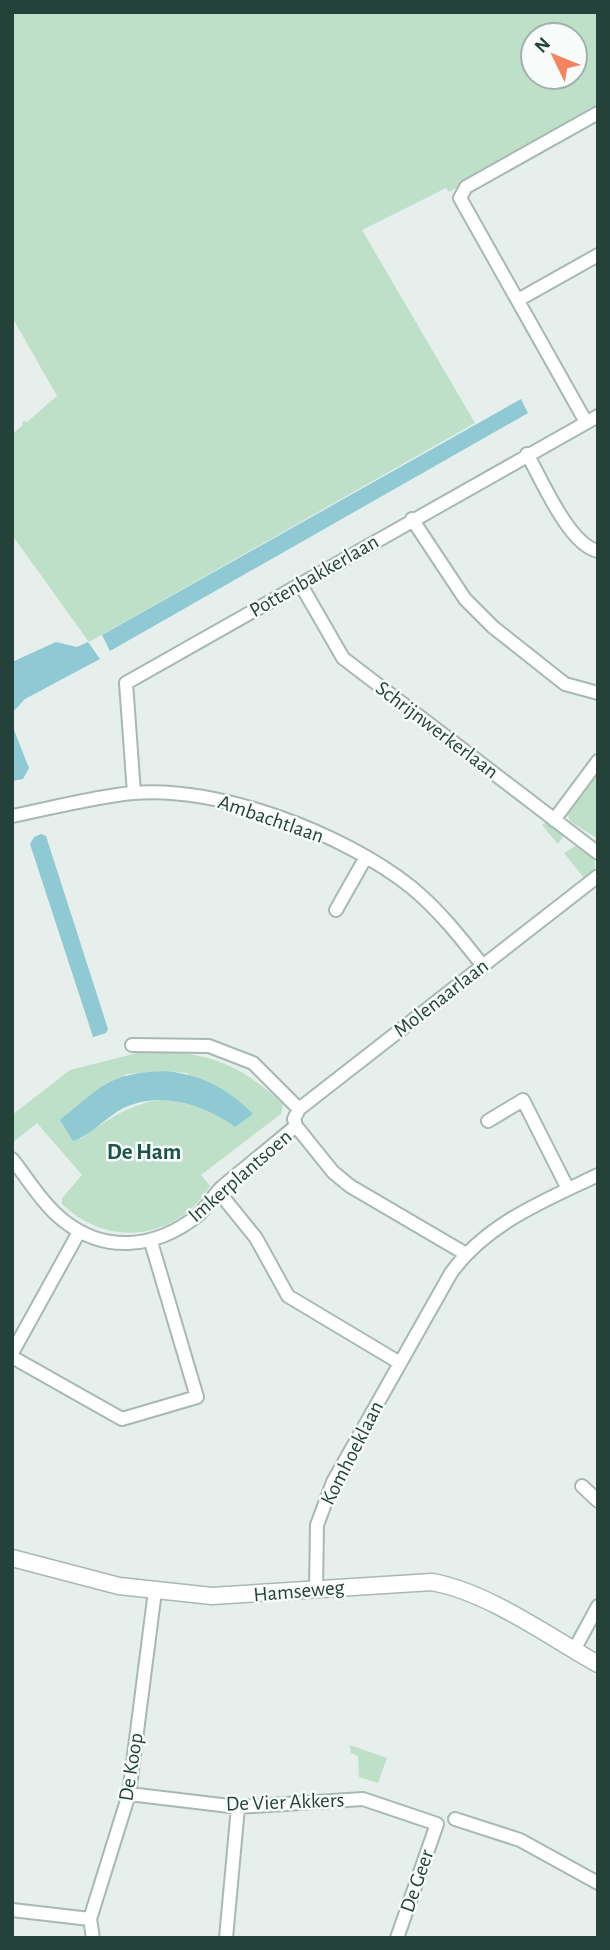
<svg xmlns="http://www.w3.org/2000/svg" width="610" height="1950" font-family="'Alegreya Sans',sans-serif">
<rect width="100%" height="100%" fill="#e6efeb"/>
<!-- green -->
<path fill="#bfe0c8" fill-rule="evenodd" d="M12 12H598V108L449 192 446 188 362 230 475 423 89 642 12 535V434L23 425 22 421 27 422 57 396 12 317ZM533 35H575V77H533Z
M598 775V839L570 821 567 812Z
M546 822 564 835 558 844 542 825Z
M577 845C593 856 604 864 585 879L564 853Z
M145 1051C206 1051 239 1063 283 1104L281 1114 201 1175 210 1186C176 1241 107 1248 62 1204V1198L82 1175 37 1123 12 1143V1115L70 1070ZM166 1071 187 1073 235 1127C173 1081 136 1099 80 1139L126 1074Z
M350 1745 387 1758 378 1783 359 1777 358 1756 351 1753Z"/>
<!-- water -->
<path fill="#8ec9d4" d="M521 399 528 413 110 651 102 635Z
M56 642 77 647 88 642 100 659 25 699 12 713V662Z
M12 725 29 768 23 779 12 781Z
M41 834 46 836 108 1029 106 1033 93 1037 30 844 34 837Z
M166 1071C202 1075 227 1088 253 1114L235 1127C202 1103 156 1089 118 1111 103 1121 90 1135 73 1141L60 1120C103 1086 108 1073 166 1071Z"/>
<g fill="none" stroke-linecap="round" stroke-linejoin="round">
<!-- minor casing -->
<g stroke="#a8b8b2" stroke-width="16">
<path id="minor" d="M518 300 598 255
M586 422 460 198 466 187 598 113
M527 454C542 480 569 545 598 551
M412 519 465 599 493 627 565 684 598 693
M301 585 343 658 598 853
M134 793 126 683 598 416
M12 816C52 808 93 797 133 793 218 785 345 834 411 887 439 910 461 938 483 966
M554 820 598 761
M336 910 366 857
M132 1045 209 1046 253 1063 299 1109
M488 1121 523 1100 568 1189
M296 1126 294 1119 299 1109 598 876
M296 1126 333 1172 350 1186 466 1254
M12 1159C28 1179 44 1206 64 1221 106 1254 156 1248 197 1216 206 1209 212 1197 221 1188 246 1167 271 1147 296 1126
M218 1191 256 1238 288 1296 400 1363
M12 1353 79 1232
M12 1357 122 1419 197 1397 151 1242
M582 1486 598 1501
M316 1589 317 1525 333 1482 451 1273C487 1223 544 1201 598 1175
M574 1650 598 1606
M129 1794 238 1807 363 1799 437 1824 397 1938
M455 1819 520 1840 598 1883
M12 1910 90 1919
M93 1938 90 1919 129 1794 155 1591
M226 1938 238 1807"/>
</g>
<!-- tertiary casing -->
<g stroke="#a8b8b2" stroke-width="19">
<path id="tertiary" d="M12 1558 119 1586 212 1596 432 1582C488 1592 548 1636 598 1664"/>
</g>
<!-- minor -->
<use href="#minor" stroke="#fff" stroke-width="12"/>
<!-- tertiary -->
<use href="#tertiary" stroke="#fff" stroke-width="16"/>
</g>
<g text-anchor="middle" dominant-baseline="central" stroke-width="5" stroke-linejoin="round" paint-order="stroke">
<!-- street labels -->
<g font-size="21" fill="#24423a" stroke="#f7fbf9">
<text transform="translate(314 576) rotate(-30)">Pottenbakkerlaan</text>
<text transform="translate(437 730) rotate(37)">Schrijnwerkerlaan</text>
<text transform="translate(271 819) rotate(19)">Ambachtlaan</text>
<text transform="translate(441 998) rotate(-38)">Molenaarlaan</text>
<text transform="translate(240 1176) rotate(-41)">Imkerplantsoen</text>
<text transform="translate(352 1453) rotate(-63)">Komhoeklaan</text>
<text transform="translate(299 1591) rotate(-5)">Hamseweg</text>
<text transform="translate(131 1767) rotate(-81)">De Koop</text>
<text transform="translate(285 1802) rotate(-2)">De Vier Akkers</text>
<text transform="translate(417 1881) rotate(-71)">De Geer</text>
</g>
<!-- neighbourhood labels -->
<g font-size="23" font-weight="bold" fill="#1f5548" stroke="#f7fbf9">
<text x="144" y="1152">De Ham</text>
</g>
</g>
<!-- border -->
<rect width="610" height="1950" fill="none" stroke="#24423a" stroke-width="28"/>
<!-- north arrow -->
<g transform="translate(554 56) rotate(313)"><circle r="33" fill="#f7fbf9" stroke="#a3b1ad" stroke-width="2"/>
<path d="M0-5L12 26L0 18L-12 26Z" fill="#f4845f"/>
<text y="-10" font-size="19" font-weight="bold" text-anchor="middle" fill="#24423a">N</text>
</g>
</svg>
